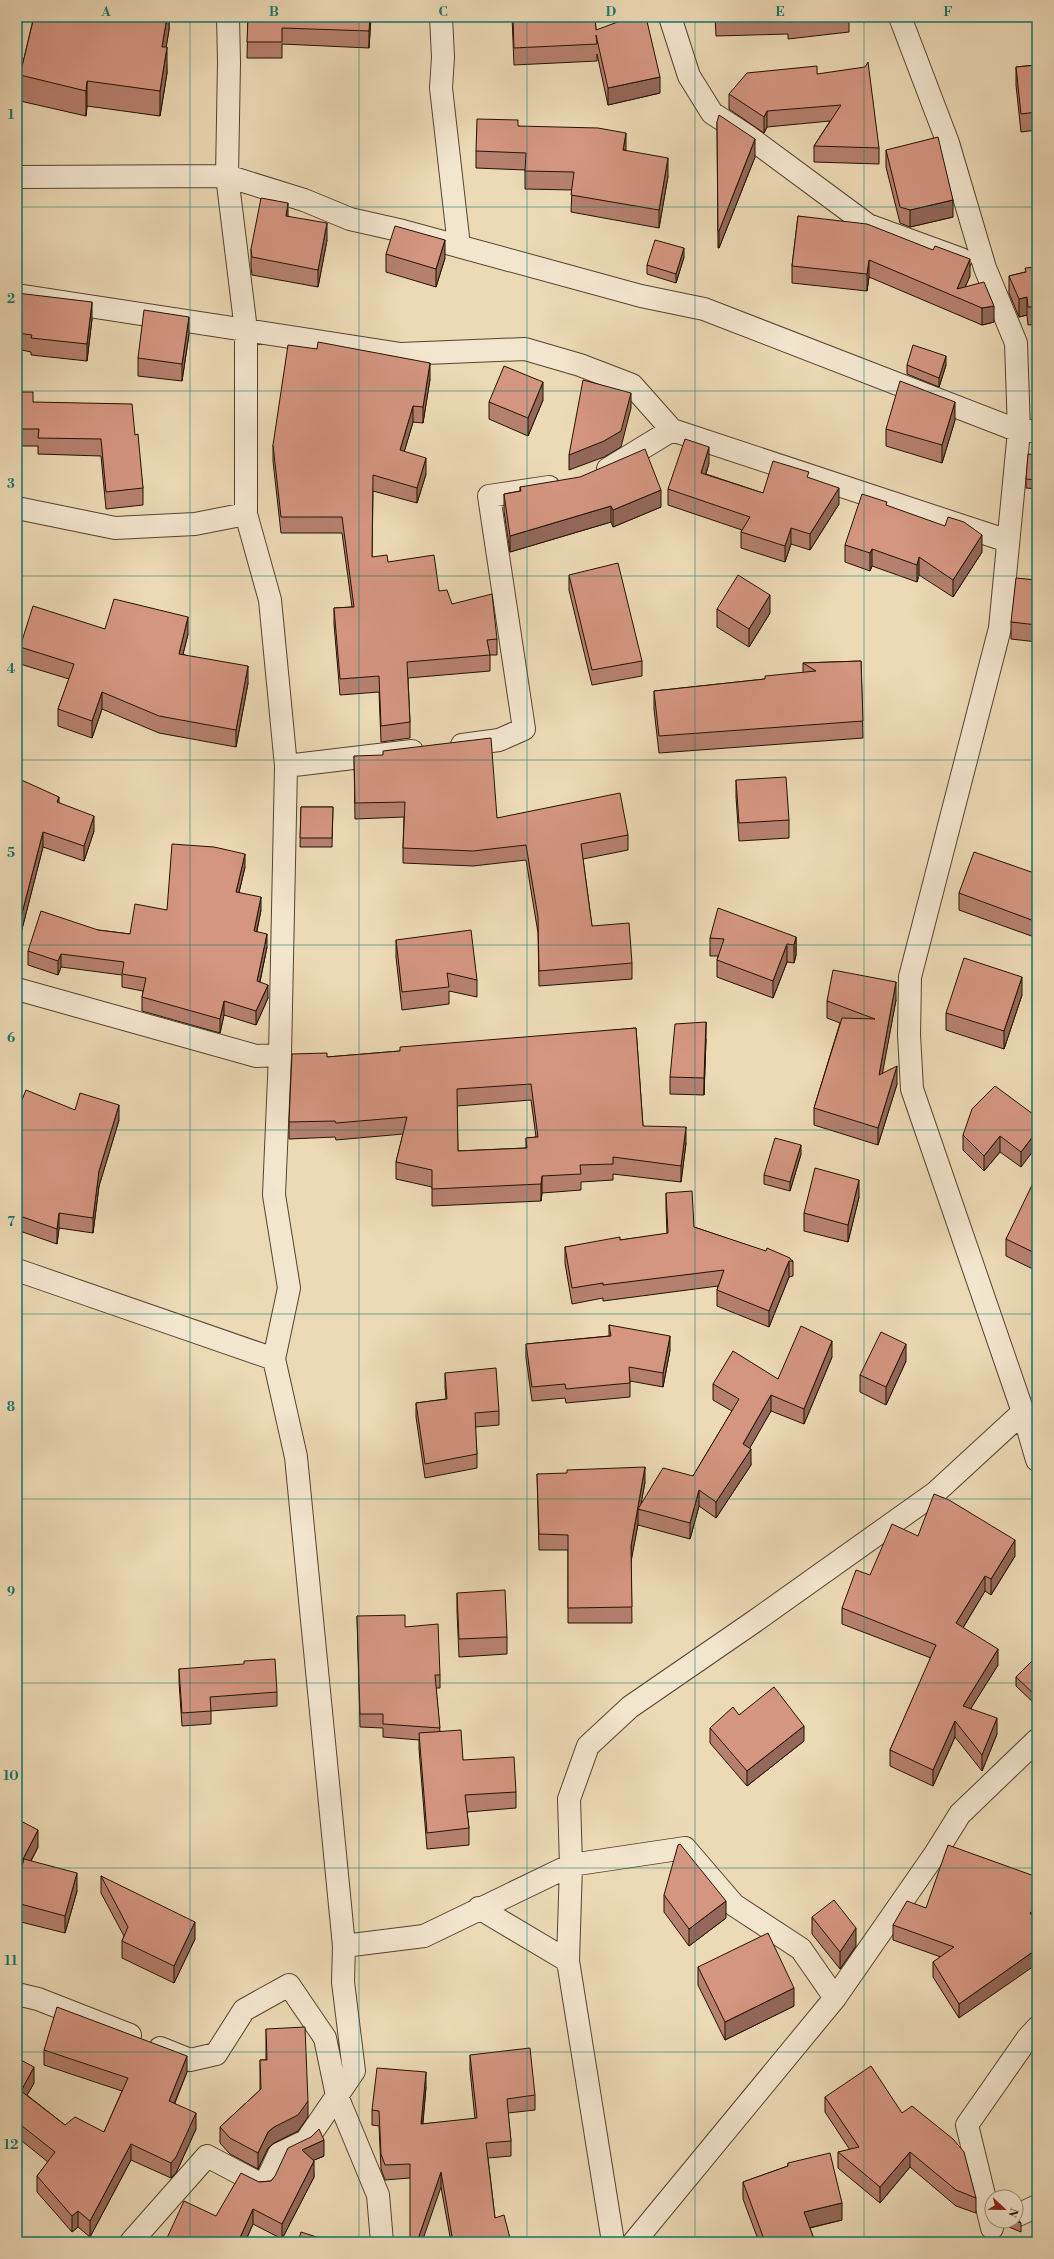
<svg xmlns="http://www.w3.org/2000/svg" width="1054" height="2259" font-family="'Libre Bodoni',serif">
<rect width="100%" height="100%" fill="#ecd9b5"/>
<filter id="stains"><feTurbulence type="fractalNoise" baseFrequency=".005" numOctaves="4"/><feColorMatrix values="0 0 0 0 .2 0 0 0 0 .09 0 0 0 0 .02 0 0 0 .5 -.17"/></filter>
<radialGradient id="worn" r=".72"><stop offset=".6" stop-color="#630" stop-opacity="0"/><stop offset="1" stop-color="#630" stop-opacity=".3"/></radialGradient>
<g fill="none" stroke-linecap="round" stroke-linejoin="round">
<!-- minor casing -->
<g stroke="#55442e" stroke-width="24">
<path id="minor" d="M228 17 229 62 227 176 246 330V514L270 600 286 766 280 1055 274 1195 289 1288 274 1359 296 1457 344 1946
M441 17 443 57 441 88 459 246
M670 17 689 76 712 113 749 137 868 225 961 259
M900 17 948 143 985 268 1016 343 1019 431 1000 628 910 977 909 1035 912 1089 1023 1412 1037 1460
M17 177 227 176 304 200 350 219 403 231 641 296 704 309 1019 431H1037
M17 295 401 354 525 349 580 365 632 385 672 430
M608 469 672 430 1008 541
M17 508 115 528 195 524 246 514
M462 745 499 740 524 729 489 496 549 487
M286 766 412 751
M17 989 256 1056 280 1055
M17 1270 274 1359
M479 1908 568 1961
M17 1994 38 1999 130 2035
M160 2048 190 2060 216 2054 244 2010 289 1985 325 2038 337 2096 378 2195 382 2242
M1016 2216 1037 2206
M992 2228 967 2125 1027 2039 1037 2028
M131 2242 207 2156 264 2186 279 2154 306 2141 354 2071 343 1982 344 1946 424 1936 571 1865 685 1848 734 1905 801 1949 835 1998
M613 2242 568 1961 571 1865 569 1799 588 1746 630 1707 755 1621 935 1493 1023 1412
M634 2242 835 1998 935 1854 960 1814 1037 1740"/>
</g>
<!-- minor -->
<use href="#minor" stroke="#f3e6cf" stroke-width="22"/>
</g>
<!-- wall -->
<path fill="#b6806f" stroke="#231201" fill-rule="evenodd" d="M21 17H169V30L166 47 167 73 160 116 87 106 86 116 20 101V75L33 20Z
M248 17H371L369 48 282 44V58H247Z
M512 17H595L596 30 660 93 608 105 597 54V61L514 65Z
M715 17H849V32L788 39V34L716 36Z
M1037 65V130L1021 132 1016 85V67Z
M817 74 879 148V164L814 162V146L830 121 767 127 764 133 729 109V94Z
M717 122 755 157 719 248H718Z
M518 126 626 151 668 176 659 228 571 212 572 190 525 189V170L476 168V151Z
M886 150 953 217 910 227 900 223 886 167Z
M288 216 327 240 318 287 252 275 251 267V249Z
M798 216 970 276 965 287 994 322 982 325 869 277 867 291 792 283V266Z
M386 254 445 258 436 287 386 272Z
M684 257 676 283 647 274V265Z
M1037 267V324L1028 325 1027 315 1019 317 1009 293V276L1025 272Z
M17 293 92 319 87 361 31 355V352L17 349Z
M189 334 182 381 138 376V358Z
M907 365H946L939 387 907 374Z
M430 379 423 423 413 422 404 452 426 474 417 503 373 491 372 557 388 562 439 591 452 604 497 639V655H490V671L408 678 410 722V738L381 742 379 692 340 695 334 624V608L352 607 342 533H281L273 461V445Z
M17 392 33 402 135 435 143 488V505L106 509 101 456 38 454V446H17Z
M543 400 528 436 489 419V402Z
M955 420 942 463 886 446V429Z
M1037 455V489L1026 488V479Z
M709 463 706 474 763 493 809 478 839 504 810 550 791 544 785 562 741 548V532L742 530 668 505V489Z
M520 487 661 507 613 527 611 522 510 552 504 511V494L520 491Z
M887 506 982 552 953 597 919 575 917 582 872 566 870 571 845 562V545Z
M569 575 642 661V676L592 685 569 590Z
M1037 580V642L1011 639V622Z
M717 609 770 613 749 647 717 627Z
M105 629 188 634 183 654 248 683 236 747 159 733 102 709 92 738 58 726V709L69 679 20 664V647Z
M861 661 863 738 659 753 654 709V691L765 679 803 673V663Z
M354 756 497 818 628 835V850L583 859 592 926 632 963V979L539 986 538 933 526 860 473 866 403 863V848L404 817 355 819Z
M17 778 59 803 94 831 84 861 43 847 21 933 17 932Z
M736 780 789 820V838L739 841 736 797Z
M301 807H333L332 847H300Z
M245 867 239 892 261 910 257 931 267 947 260 982 268 998 256 1025 224 1015 220 1033 142 1011V997L143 991 122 987V975L61 967 58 975 28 965V951L98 930 130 934 167 910Z
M1037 874V938L959 910V893Z
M796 937V955L794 963 787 962 773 998 717 977V960L718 956H710V938Z
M396 940 477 980V997L449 991V1004L402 1010 396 957Z
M1022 995 1004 1049 946 1030V1013Z
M896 1000 882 1073 897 1084 878 1145 814 1125V1108L840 1023 827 1018V1001Z
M636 1028 643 1126 686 1143 681 1182 613 1174V1180L581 1182V1190L542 1193 541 1201 432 1206V1187L396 1179V1162L403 1134 336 1140 335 1137 289 1139V1122L327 1057 400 1051ZM531 1100 536 1137 526 1138V1148L458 1151 457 1106Z
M706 1039 704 1095 670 1094V1077Z
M75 1110 119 1120 99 1186 93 1233 59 1228 57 1244 17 1230V1112Z
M1037 1117 1021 1167 1000 1152 984 1171 963 1150V1135Z
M801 1154 790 1191 764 1184V1175Z
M1037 1187V1271L1006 1256V1239Z
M666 1193 694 1227 793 1261V1276L789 1277 769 1327 717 1306V1290L718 1286 603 1301V1298L572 1304 565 1263V1247L667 1234 666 1208Z
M859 1197 848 1242 804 1231V1213Z
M609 1325 670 1350 663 1387 630 1381V1397L566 1403 565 1398 532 1401 526 1358V1344L609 1336Z
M832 1357 804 1424 771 1411 749 1448 751 1465 716 1518 699 1506 690 1539 638 1525V1524L631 1560 632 1623H568V1550H539L537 1474 645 1482 641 1503 693 1476 732 1411 713 1400V1384L778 1379Z
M906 1361 886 1405 860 1392V1375Z
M445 1373 499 1411V1425L475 1427 477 1454V1468L425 1478 416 1417V1403L446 1399 445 1387Z
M918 1536 1015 1556 991 1595 985 1591 963 1628 998 1665 971 1708 997 1734 982 1771 955 1737 933 1786 890 1766V1750L931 1658 842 1624V1608L870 1575Z
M457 1593 507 1637V1654L459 1657 457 1611Z
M357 1616 405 1627 440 1675V1688H436L440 1732 463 1760 516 1792V1808L467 1812 469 1828V1845L427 1849 419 1749V1740L383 1737V1728L360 1727Z
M1037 1656V1706L1016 1686V1677Z
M179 1669 277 1692V1706L211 1711V1724L182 1726 179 1682Z
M739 1715 804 1741 747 1786 710 1743V1728Z
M17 1819 38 1847 31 1861 77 1891 65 1933 17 1921V1884L20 1874 17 1873Z
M101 1876 195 1939 174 1983 122 1958V1941L124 1936 101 1893Z
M1037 1877 959 2018 933 1977V1962L941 1957 893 1940V1925L926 1908Z
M664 1895 726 1918 689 1946 664 1912Z
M812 1917 856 1946 840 1969 812 1934Z
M698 1967 794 2006 725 2040 698 1985Z
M266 2029 308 2117 298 2131 274 2143 268 2148 258 2169 230 2154 220 2143V2127L260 2090V2060H266Z
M44 2050 187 2072 175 2103 196 2129 176 2173 171 2178 131 2160 90 2237 78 2227 72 2232 37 2192V2176L48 2162 17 2137V2058L34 2083 27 2095 65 2125 104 2132 122 2091 44 2065Z
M470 2055 535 2095V2110L508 2113 511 2141V2156L488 2158 495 2218 511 2242H451L441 2187 410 2178 385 2180 381 2169 379 2126 372 2125V2110L426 2087 423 2124 475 2119 470 2070Z
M825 2097 902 2113 976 2198V2213L956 2206 910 2167 880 2203 838 2168V2152L850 2150 825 2112Z
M324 2156 313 2160 314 2177 282 2239 253 2224 245 2242H167V2238L216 2216 259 2182 271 2181 275 2176Z
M788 2163 842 2220 810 2228 815 2242H759L743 2199V2182L788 2166Z
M1003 2221H1016L1021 2223V2232L1004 2225Z"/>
<!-- shaded-wall -->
<path fill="#94685a" stroke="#231201" d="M167 17H169V30L162 72V47Z
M370 17H371L369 48V31Z
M167 47V73L160 116V91Z
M660 77V93L608 105V88Z
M87 81V106L86 116V91Z
M767 111V127L764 133V117Z
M626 133V150H623Z
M755 139V157L719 248V231Z
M668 158V176L659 228V210Z
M953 200V217L910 227V210Z
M288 203V221L286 216Z
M327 223V240L318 287V270Z
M445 240V258L436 287V269Z
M684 248V257L676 283V274Z
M970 259V276L960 299 957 289Z
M869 260V277L867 291V274Z
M1027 297V315L1019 317V299Z
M92 302V319L87 361V344Z
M994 306V322L982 325V308Z
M189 317V334L182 381V364Z
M946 356V365L939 387V378Z
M430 363V379L423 423V407Z
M543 382V400L528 436V418Z
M631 393V408L621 447 604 457 569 470V455Z
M955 402V420L942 463V445Z
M413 406V422L400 466V450Z
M709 447V463L701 489V473Z
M426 458V474L417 503V488Z
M839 488V504L810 550V534Z
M661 490V507L613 527V510Z
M611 506V522L510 552V536Z
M791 528V544L785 562V546Z
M982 535V552L953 597V580Z
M872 549V566L870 571V553Z
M919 557V575L917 582V565Z
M770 595V613L749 647V629Z
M188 617V634L179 670V654Z
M248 666V683L236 747V730Z
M102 692V709L92 738V721Z
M59 797V812L57 802Z
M94 816V831L84 861V846Z
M43 832V847L21 933V917Z
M245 854V867L236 905V892Z
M261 897V910L254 944V931Z
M267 934V947L257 995V981Z
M796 937V955L794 963V945Z
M787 944V962L773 998V981Z
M61 954V967L58 975V961Z
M1022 977V995L1004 1049V1031Z
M896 982V1000L879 1092V1075Z
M268 985V998L256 1025V1011Z
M224 1001V1015L220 1033V1019Z
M706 1022V1039L704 1095V1078Z
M897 1066V1084L878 1145V1128Z
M119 1105V1120L99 1186 93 1233V1218L99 1171Z
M686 1127V1143L681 1182V1166Z
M1037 1131V1146L1021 1167V1152Z
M1000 1136V1152L984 1171V1156Z
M801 1145V1154L790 1191V1182Z
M542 1176V1193L541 1201V1184Z
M859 1180V1197L848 1242V1225Z
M59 1213V1228L57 1244V1229Z
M789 1261V1277L769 1327V1311Z
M670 1336V1350L663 1387V1373Z
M832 1341V1357L804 1424V1409Z
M906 1344V1361L886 1405V1387Z
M771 1395V1411L743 1460V1444Z
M751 1449V1465L716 1518V1502Z
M645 1467V1482L640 1510 638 1509V1524L631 1562V1546Z
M699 1490V1506L690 1539V1523Z
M1015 1540V1556L991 1595V1579Z
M985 1576V1591L956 1639V1623Z
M998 1649V1665L963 1721V1706Z
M997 1718V1734L982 1771V1755Z
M955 1721V1737L933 1786V1770Z
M804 1726V1741L747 1786V1771Z
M38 1830V1847L23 1876V1859Z
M77 1873V1891L65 1933V1916Z
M726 1901V1918L689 1946V1929Z
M1037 1909V1923L1030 1913Z
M195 1922V1939L174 1983V1966Z
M856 1928V1946L840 1969V1952Z
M1037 1949V1964L959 2018V2004Z
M794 1988V2006L725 2040V2022Z
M187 2056V2072L169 2116V2101Z
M34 2067V2083L21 2106V2091Z
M426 2072V2087L421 2139V2124Z
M308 2101V2117L298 2131 274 2143 268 2148 258 2169V2153L268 2132 274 2127Z
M196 2113V2129L176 2173 171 2178V2163Z
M324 2140V2156L302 2165V2150Z
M131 2144V2160L90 2237V2221Z
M910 2152V2167L880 2203V2187Z
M314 2161V2177L282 2239V2224Z
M441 2172V2187L422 2242H417Z
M842 2203V2220L804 2229V2212Z
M253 2209V2224L245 2242H238Z
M78 2211V2227L72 2232V2216Z"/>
<!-- building -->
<path fill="#d49581" stroke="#231201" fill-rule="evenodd" d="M34 17H167L162 47H167L160 91 87 81 86 91 20 75Z
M248 17H370L369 31 282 28V42H247Z
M513 17H595L596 30 631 17H646L660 77 608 88 596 35 597 44 514 48Z
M716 17H838L788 22 792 18 716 20Z
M868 62 879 148 814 146 841 105 767 111 764 117 729 94 747 73 817 66V74L865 67Z
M1037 65V112L1021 114 1016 67Z
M719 115 755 139 719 231H718L717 122Z
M477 119 518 120V126L598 128 626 133 623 150 668 158 659 210 571 195 574 172 525 171 526 153 476 151Z
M938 137 953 200 910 210 900 207 886 150Z
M261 198 288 203 286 216 327 223 318 270 252 257 251 249Z
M798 216 867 224 933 250 935 246 970 259 957 289 984 282 994 306 982 308 869 260 867 274 792 266Z
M395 226 445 240 436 269 386 254Z
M655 240 684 248 676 274 647 265Z
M1037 267V307H1028L1027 297 1019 299 1009 276 1026 272 1025 268Z
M17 293 92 302 87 344 31 338 32 335 17 333Z
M144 310 189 317 182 364 138 358Z
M318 342 430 363 423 407 413 406 400 450 426 458 417 488 373 475 372 557 387 555 388 562 434 555 439 591 447 590 452 604 492 594 497 639 487 640 490 655 407 662 410 722 381 726 379 676 340 679 334 608 354 607 342 517H281L273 445 288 345 317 349Z
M913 345 946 356 939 378 907 365Z
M504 366 543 382 528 418 489 402Z
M583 380 631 393 621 431 604 441 569 455Z
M900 381 955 402 942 445 886 429Z
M17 392H33V402L132 404 135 435 138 434 143 488 106 492 101 439 38 438 39 429H17Z
M685 439 709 447 701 473 763 493 773 461 809 472 807 477 839 488 810 534 791 528 785 546 741 532 750 517 668 489Z
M645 449 661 490 613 510 611 506 510 536 504 494 521 491 520 487 580 477Z
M1028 454 1037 455V480L1026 479Z
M862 494 887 502 886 505 945 526 948 517 964 522 982 535 953 580 919 557 917 565 872 549 870 553 845 545Z
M618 563 642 661 592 670 569 575Z
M738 575 770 595 749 629 717 609Z
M1016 578 1037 580V625L1011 622Z
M114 599 188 617 179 654 248 666 236 730 159 716 102 692 92 721 58 709 74 664 20 647 33 606 105 629Z
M861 661 863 721 659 736 654 691 765 679V676L816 671 803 663Z
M491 738 497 818 620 793 628 835 581 844 592 926 629 923 632 963 539 971 538 917 526 845 473 851 403 848 405 802 355 803 354 756 383 755V751Z
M786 777 789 820 739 823 736 780Z
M17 778 59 797 57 802 94 816 84 846 43 832 21 917H17Z
M301 807H333L332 838H300Z
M172 844 214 847 245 854 236 892 261 897 254 931 267 934 257 981 268 985 256 1011 224 1001 220 1019 142 997 146 978 122 974 124 962 61 954 58 961 28 951 41 911 98 930 130 934 135 904 167 910Z
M974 852 1037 874V922L959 893Z
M718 908 796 937 794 945 787 944 773 981 717 960 724 939 710 938Z
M471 930 477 980 447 973 449 987 402 992 396 940Z
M964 958 1022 977 1004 1031 946 1013Z
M833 970 896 982 879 1075 897 1066 878 1128 814 1108 842 1018 875 1019 827 1001Z
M706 1022 704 1078 670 1077 675 1024Z
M636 1028 643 1126 686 1127 681 1166 613 1157V1164L580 1165 581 1174 542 1176 541 1184 432 1189V1170L396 1162 407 1117 336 1123 335 1121 289 1122 292 1054 327 1053V1057L400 1051V1047ZM531 1084 538 1137 526 1138 527 1148 458 1151 457 1089Z
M995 1086 1037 1117V1131L1021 1152 1000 1136 984 1156 963 1135 972 1109Z
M26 1090 75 1110 80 1093 119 1105 99 1171 93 1218 59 1213 57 1229 17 1215V1112Z
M775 1138 801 1145 790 1182 764 1175Z
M815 1168 859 1180 848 1225 804 1213Z
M1032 1185 1037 1187V1254L1006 1239Z
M692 1191 694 1227 766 1251 767 1248 790 1258V1259L793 1261H789L769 1311 717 1290 724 1270 603 1285V1283L572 1288 565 1247 620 1237V1240L668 1233 666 1193Z
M609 1325 670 1336 663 1373 629 1367 630 1383 566 1389 565 1384 532 1387 526 1344 611 1336Z
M801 1326 832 1341 804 1409 771 1395 743 1444 751 1449 716 1502 699 1490 690 1523 638 1509 663 1468 693 1476 739 1399 713 1384 733 1351 778 1379Z
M881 1332 906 1344 886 1387 860 1375Z
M496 1368 499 1411 475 1413 477 1454 425 1464 416 1403 447 1399 445 1373Z
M645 1467 631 1546 632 1607 568 1608V1535L539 1534 537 1474 567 1473V1470Z
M934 1494 949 1500 1015 1540 991 1579 985 1576 956 1623 998 1649 963 1706 997 1718 982 1755 955 1721 933 1770 890 1750 936 1645 842 1608 856 1570 870 1575 892 1524 918 1536Z
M505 1590 507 1637 459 1639 457 1593Z
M405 1615V1627L438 1624 440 1675H435L440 1728 383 1724V1714H360L357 1616Z
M1037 1656V1697L1016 1677Z
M275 1659 277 1692 210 1697 211 1711 182 1713 179 1669 244 1664V1661Z
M774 1687 804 1726 747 1771 710 1728 733 1707 739 1715Z
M461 1730 463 1760 514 1757 516 1792 465 1795 469 1828 427 1833 419 1733Z
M17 1819 38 1830 23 1859 17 1855Z
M680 1844 726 1901 689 1929 664 1895 678 1845Z
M948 1845 1037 1877V1909L1030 1913 1037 1922V1949L959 2004 933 1962 954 1947 893 1925 907 1901 926 1908Z
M24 1859 77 1873 65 1916 17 1903V1884Z
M101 1876 195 1922 174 1966 122 1941 128 1927Z
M834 1900 856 1928 840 1952 812 1917Z
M768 1933 794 1988 725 2022 698 1967Z
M57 2007 187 2056 169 2101 196 2113 176 2157 171 2163 131 2144 90 2221 78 2211 72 2216 37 2176 55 2152 17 2122V2058L34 2067 21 2091 65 2125 75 2117 104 2132 128 2078 44 2050Z
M305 2027 308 2101 298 2115 274 2127 268 2132 258 2153 230 2138 220 2127 261 2089 260 2060H267L266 2029Z
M530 2048 535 2095 507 2099 511 2141 486 2143 495 2218 504 2215 511 2242H453L441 2172 417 2242H410V2164L385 2165 381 2154 379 2111 372 2110 377 2068 426 2072 421 2124 477 2118 470 2055Z
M871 2066 902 2113 912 2106 953 2139 964 2152 976 2198 956 2190 910 2152 880 2187 838 2152 859 2147 825 2097Z
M319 2129 324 2140 302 2150 314 2161 282 2224 253 2209 238 2242H175L167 2238 184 2201 216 2216 241 2173 259 2182 271 2181 275 2176 288 2148 311 2137Z
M830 2153 842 2203 804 2212 815 2242H765L743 2182 788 2166V2163Z
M1016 2219H1018L1021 2223 1016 2221Z
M301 2232 326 2240V2242H298Z"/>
<!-- grid -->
<path fill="none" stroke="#0f766e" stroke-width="1" stroke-opacity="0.55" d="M190 17V2242M359 17V2242M527 17V2242M695 17V2242M864 17V2242M17 207H1037M17 391H1037M17 576H1037M17 760H1037M17 945H1037M17 1130H1037M17 1314H1037M17 1499H1037M17 1683H1037M17 1868H1037M17 2052H1037"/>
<!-- margin -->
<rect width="1054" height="2259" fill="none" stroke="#ecd9b5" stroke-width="44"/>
<!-- north arrow -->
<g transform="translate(1004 2209) rotate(112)"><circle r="19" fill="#f3e6cf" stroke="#a0917d"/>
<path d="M0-3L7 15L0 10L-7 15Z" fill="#8f2418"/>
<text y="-6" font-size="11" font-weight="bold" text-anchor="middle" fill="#231201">N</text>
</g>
<rect x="22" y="22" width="1010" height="2215" fill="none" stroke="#0f766e" stroke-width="1.5"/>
<g font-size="13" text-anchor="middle" font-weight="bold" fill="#0f766e">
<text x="106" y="16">A</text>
<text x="274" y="16">B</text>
<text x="443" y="16">C</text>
<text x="611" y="16">D</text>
<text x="780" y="16">E</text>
<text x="948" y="16">F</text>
<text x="11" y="119">1</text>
<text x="11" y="303">2</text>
<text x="11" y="488">3</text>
<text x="11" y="673">4</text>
<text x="11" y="857">5</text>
<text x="11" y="1042">6</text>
<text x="11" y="1226">7</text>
<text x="11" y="1411">8</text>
<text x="11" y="1596">9</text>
<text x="11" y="1780">10</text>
<text x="11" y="1965">11</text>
<text x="11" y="2149">12</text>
</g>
<rect width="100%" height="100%" filter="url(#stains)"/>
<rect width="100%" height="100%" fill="url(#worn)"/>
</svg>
